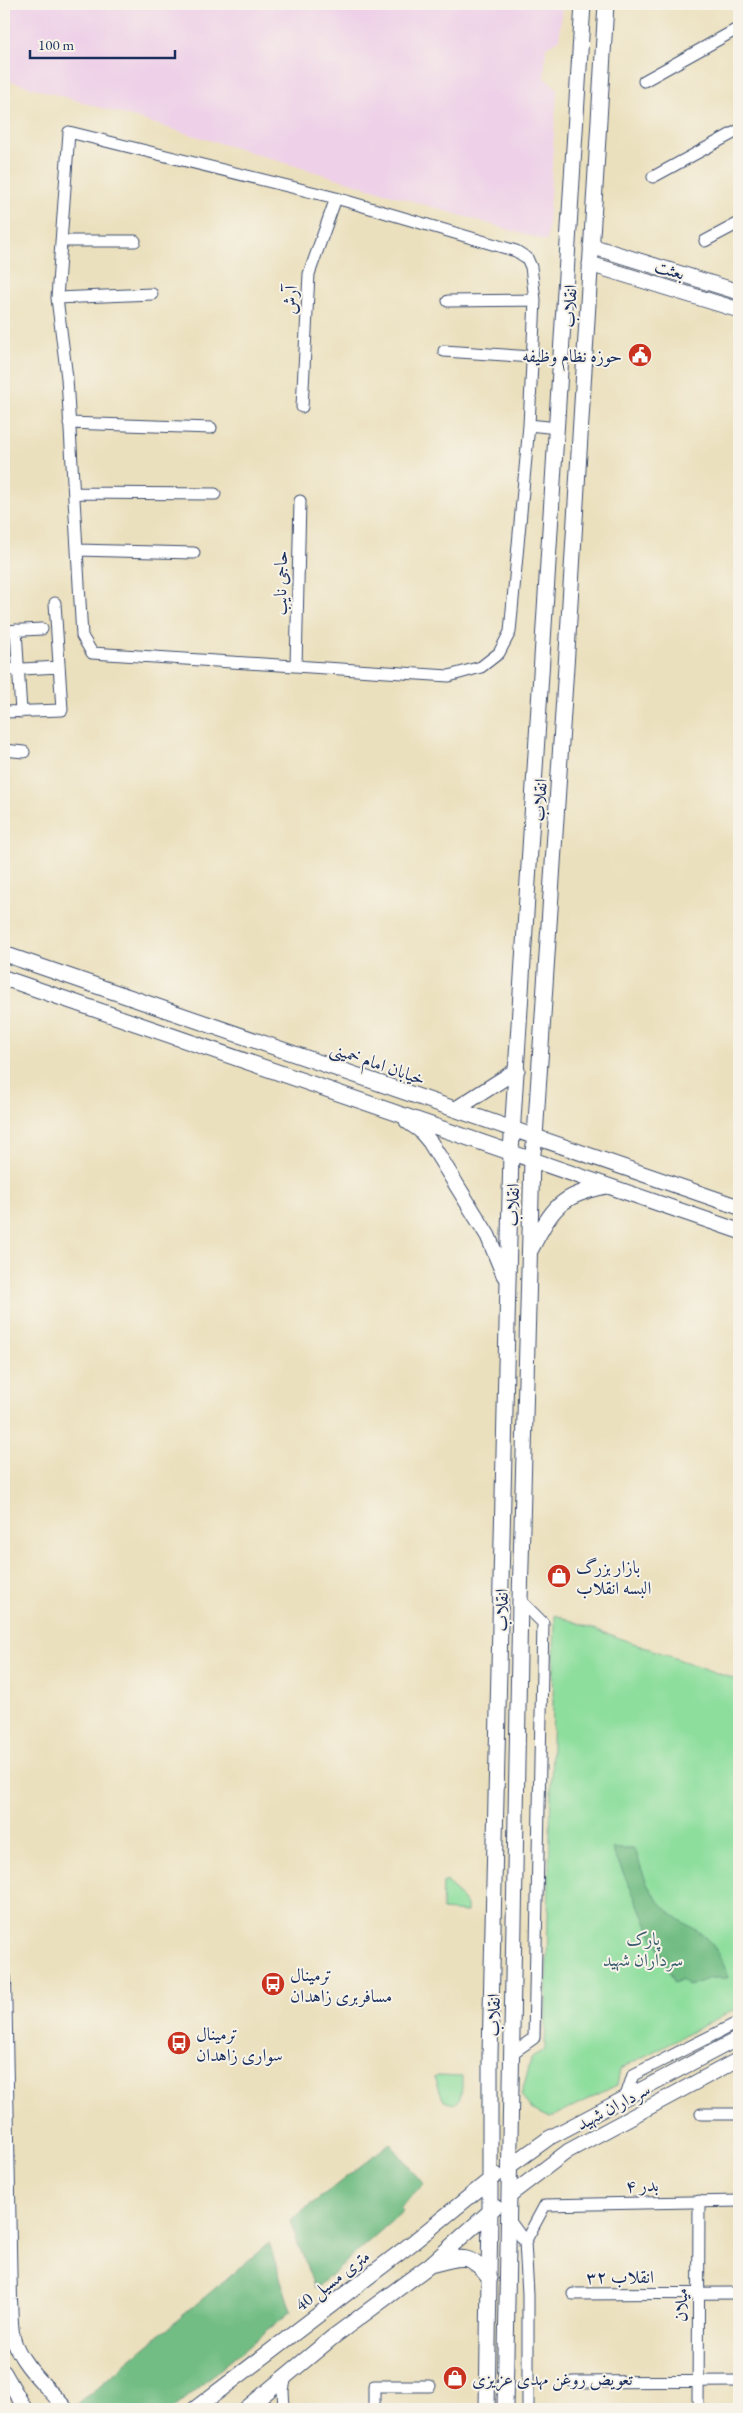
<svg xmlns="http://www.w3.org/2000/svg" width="743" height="2413" font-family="'EB Garamond',Amiri,serif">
<rect width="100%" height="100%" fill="#f7f3e8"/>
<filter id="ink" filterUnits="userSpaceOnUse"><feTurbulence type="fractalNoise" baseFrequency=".02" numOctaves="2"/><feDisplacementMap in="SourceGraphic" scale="10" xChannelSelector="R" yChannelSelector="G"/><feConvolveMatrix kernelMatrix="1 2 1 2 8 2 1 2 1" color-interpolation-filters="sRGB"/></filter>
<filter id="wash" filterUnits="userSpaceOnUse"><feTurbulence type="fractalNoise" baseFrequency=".0096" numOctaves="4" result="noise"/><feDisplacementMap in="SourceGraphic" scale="20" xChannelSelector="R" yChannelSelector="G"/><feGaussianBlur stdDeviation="1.12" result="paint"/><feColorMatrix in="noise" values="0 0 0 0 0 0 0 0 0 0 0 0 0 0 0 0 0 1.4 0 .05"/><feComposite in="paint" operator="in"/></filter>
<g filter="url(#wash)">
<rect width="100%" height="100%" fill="#ebe0bd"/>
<!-- built -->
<path fill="#eed0e8" d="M4 4H562L559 40 546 47 545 71 544 77 557 88 547 241 4 79Z"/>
<!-- green -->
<path fill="#8dde9d" stroke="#54867e" d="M555 1615 739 1681V2007L620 2069 617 2085 549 2118 531 2109 521 2095 532 2057 545 2049Z
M447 1881 467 1905V1912L442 1910 443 1883Z
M437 2075 462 2076C462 2088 463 2114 443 2099L435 2077Z"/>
<!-- forest -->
<path fill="#72bd84" stroke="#467671" d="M612 1849H635C641 1867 645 1884 657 1899 686 1934 713 1924 728 1978H711L688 1986 682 1979 675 1983Z
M390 2143 424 2185 400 2207 403 2211 315 2289 290 2221Z
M269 2243 291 2311 172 2409H75L74 2407Z"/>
</g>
<g filter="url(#ink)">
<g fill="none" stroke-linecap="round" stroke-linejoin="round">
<!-- minor casing -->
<g stroke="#3a4a6c" stroke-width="13">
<path id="minor" d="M644 81 739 28
M69 132 336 198 516 251 527 258 531 267 535 300 529 425 510 632 499 653 481 667 449 676 92 653 82 636 67 378 57 298Z
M653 177 739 130
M61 241H135
M705 241 739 223
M57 298 152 294
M448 301 535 300
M444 351 533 357
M302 407 309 274 336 198
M69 423 211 428
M529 425 557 428
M74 493 215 494
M77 550 194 553
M16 630 21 712
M4 631 42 629
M296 666 300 501
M4 670 59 667
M4 712 62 710 55 603
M4 750 24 752
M511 2054 534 2038 543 1623 520 1600
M626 2096 633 2075 739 2022
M701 2114H739
M509 2220 525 2242 528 2294V2409
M525 2242 545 2205 739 2201
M573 2294 739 2293
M573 2382 739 2381
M284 2409 283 2390 286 2376
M374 2409V2386H430
M698 2409 699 2201"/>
</g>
<!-- tertiary casing -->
<g stroke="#3a4a6c" stroke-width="16">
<path id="tertiary" d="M4 1978 10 2300C11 2312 10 2326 13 2338 21 2366 48 2387 66 2409
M510 2166 549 2138 739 2038
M510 2195 568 2151 739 2059
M4 2372 25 2409"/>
</g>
<!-- secondary casing -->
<g stroke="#3a4a6c" stroke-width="17">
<path id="secondary" d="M591 246 739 292
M590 264 739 310
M4 954 739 1207
M4 978 739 1231
M456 1109 517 1070
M407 1121 420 1130 430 1142 488 1236 504 1275
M531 1249C553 1207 559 1196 607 1186
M434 2264C462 2256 470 2253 490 2278
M195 2409 411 2244 496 2175
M246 2409 333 2337 430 2265 495 2207
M487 2409 490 2211V2055L511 1152 583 4
M505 2409 520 1600 532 1160 535 1137 568 636 606 4"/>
</g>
<!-- minor -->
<use href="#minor" stroke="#fff" stroke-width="11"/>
<!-- tertiary -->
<use href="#tertiary" stroke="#fff" stroke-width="14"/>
<!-- secondary -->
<use href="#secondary" stroke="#fff" stroke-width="15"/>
</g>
</g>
<!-- icons -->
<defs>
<g id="civic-disc" transform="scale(1.25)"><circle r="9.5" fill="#c8321e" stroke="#f7f3e8"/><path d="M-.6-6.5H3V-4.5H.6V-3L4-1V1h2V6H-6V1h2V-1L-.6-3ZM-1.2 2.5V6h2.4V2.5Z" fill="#fff"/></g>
<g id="shop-disc" transform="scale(1.25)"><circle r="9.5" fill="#c8321e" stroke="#f7f3e8"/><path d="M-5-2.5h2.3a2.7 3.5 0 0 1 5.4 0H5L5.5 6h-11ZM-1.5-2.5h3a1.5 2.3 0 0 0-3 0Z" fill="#fff"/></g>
<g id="bus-disc" transform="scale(1.25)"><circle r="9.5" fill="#c8321e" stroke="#f7f3e8"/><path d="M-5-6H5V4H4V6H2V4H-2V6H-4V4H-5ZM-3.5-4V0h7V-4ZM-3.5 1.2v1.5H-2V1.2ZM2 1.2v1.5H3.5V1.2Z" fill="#fff"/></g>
</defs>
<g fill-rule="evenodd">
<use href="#civic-disc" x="640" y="355"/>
<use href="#shop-disc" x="559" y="1576"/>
<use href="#bus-disc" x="273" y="1984"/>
<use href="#bus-disc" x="179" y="2043"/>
<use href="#shop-disc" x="455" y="2378"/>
</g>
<g text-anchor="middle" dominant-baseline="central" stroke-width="4" stroke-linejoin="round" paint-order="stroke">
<!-- street labels -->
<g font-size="18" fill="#1b2f5e" stroke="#f7f3e8">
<text transform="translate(670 269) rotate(17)">بعثت</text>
<text transform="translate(290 300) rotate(-87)">آرش</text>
<text transform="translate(569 306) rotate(-87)">انقلاب</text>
<text transform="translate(280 583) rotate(-89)">حاجی نایب</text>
<text transform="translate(539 800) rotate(-86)">انقلاب</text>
<text transform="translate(378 1063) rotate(19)">خیابان امام خمینی</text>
<text transform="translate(512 1205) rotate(-88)">انقلاب</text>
<text transform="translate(501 1610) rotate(-89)">انقلاب</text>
<text transform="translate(493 2015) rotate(-89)">انقلاب</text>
<text transform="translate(613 2106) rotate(-28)">سرداران شهید</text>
<text transform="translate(642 2185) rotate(-2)">بدر ۴</text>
<text x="620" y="2276">انقلاب ۳۲</text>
<text transform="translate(332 2280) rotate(-37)">40 متری مسیل</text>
<text transform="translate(680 2305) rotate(-90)">میلان</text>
</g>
<!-- poi labels -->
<g font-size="18" fill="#1b2f5e" stroke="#f7f3e8" text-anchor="start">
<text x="622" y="355" text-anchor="end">حوزه نظام وظیفه</text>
<text x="576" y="1566">بازار بزرگ<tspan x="576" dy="21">البسه انقلاب</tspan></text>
<text x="290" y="1974">ترمینال<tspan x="290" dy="21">مسافربری زاهدان</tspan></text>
<text x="196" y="2033">ترمینال<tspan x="196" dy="21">سواری زاهدان</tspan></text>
<text x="472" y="2378">تعویض روغن مهدی عزیزی</text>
</g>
<!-- park labels -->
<g font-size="18" fill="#385b6e" stroke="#f7f3e8">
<text x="643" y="1938">پارک<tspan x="643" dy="21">سرداران شهید</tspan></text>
</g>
</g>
<!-- margin -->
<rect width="743" height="2413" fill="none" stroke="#f7f3e8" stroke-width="20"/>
<!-- scale -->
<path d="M30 50v8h145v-8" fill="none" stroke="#1b2f5e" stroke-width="2.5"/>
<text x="38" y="50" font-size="15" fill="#1b2f5e" stroke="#f7f3e8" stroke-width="4" paint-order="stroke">100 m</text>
</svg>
